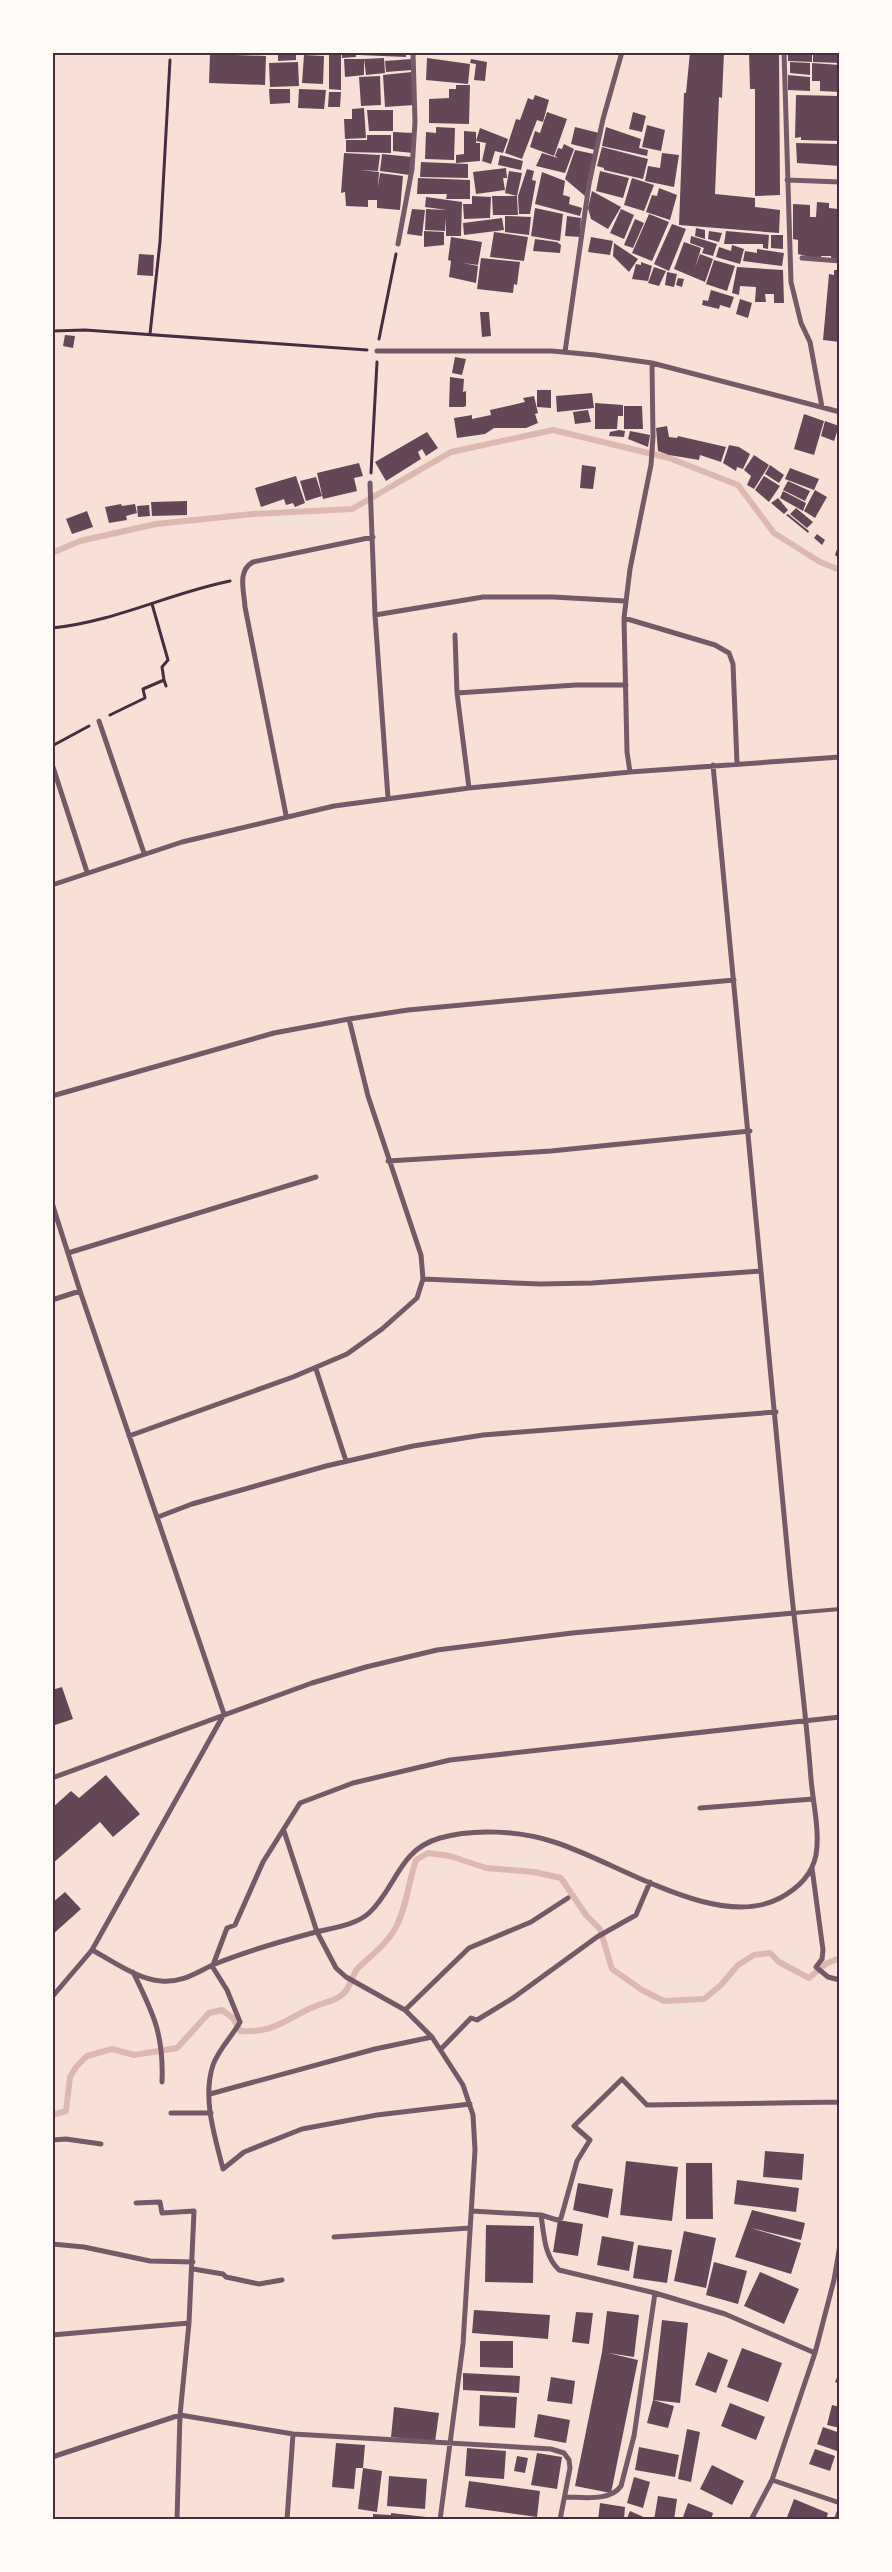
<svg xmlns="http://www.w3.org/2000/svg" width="892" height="2572" font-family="Cabin,sans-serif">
<rect width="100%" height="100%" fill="#f7e1d7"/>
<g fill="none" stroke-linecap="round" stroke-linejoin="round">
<!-- stream -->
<path stroke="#dcb8b0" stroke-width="6" d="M52 553 80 541 156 524 253 514 352 509 451 452 553 430 669 458 738 485 774 533 820 562 840 570
M52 2115 66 2111 70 2077 76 2067 87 2056 112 2049 134 2055 177 2048 209 2013 222 2010 233 2018 240 2031C273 2033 283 2021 311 2008 323 2002 336 2002 345 1992 351 1985 352 1975 358 1968 371 1955 385 1946 395 1929 407 1907 408 1883 416 1860L428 1853 450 1856 486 1868 534 1872 561 1878 586 1915 600 1929 612 1969 642 1990 664 2001 704 1999 721 1985 738 1965 754 1955 770 1953 779 1962 809 1978 827 1963 840 1958"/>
</g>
<!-- building -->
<path fill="#644757" d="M278 52H296V60L278 61Z
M329 52H341V90L329 89Z
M342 52H356V57L342 58Z
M359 52H406V57L359 55Z
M690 52H724L722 98 719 97 715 194 755 198V207L780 210 779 233 679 225 684 93H686Z
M749 52H779L780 195 755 196V89H750Z
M788 52H812V62L788 61Z
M813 52H840V63L813 62Z
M210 54 266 56 265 85 209 83Z
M304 55 324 56 323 84 302 83Z
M384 58 385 73 366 75 364 59Z
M427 58 470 64 468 84 426 80Z
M344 59H364V75L345 77Z
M412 59V70L386 72 385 61Z
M471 59 487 62 485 81 474 80 476 64 470 63Z
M298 62 299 86 270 87 269 63Z
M790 62 810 63V75L790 73Z
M812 63 840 65V92L820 91V81H812Z
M412 72 414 105 385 107 383 75Z
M788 75 810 77V91L788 90Z
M380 76 381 105 361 106 359 77Z
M456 85H470L469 124 429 123V99L449 98V89H456Z
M269 89H290V103L270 104Z
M299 89 326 90 324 109 298 108Z
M329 92H341L340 107H328Z
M535 95 549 100 543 122 537 120 522 159 505 153 516 119 520 120 528 98 533 100Z
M796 95 840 96V141L801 140V137L795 138Z
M364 108 366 138 345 139 344 119H352V109Z
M367 110H393V131H369Z
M547 112 567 119 554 156 530 147 535 131 540 133Z
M633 112 646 116 642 132 629 129Z
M647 125 665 130 661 151 642 147Z
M436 127 455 128 454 160 425 159 426 132 436 133Z
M575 127 599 133 595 150 571 144Z
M606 127 641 139 639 148 648 150 647 156 602 146Z
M480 128 508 139 503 153 495 151 491 164 482 161 486 143 476 141Z
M464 131 476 132V143H480V161L456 163V155L464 154Z
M393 132 413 133V153L393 151Z
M367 135H391V153L346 152V140H367Z
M796 143 840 144V166L797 163Z
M564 144 574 149 565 173 536 166 542 153 558 158 555 156 558 148 562 149Z
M602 147 648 159 643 179 604 170V168L597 166Z
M575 150 594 154 585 196 565 179Z
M344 153 380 155 378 171 360 170 379 172 378 187 380 173 403 176 400 210 377 208V200H368V207L346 206 345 192 341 193Z
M662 153 679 155 674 187 645 181 648 166 660 168Z
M382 154 412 157 410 175 380 171Z
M500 155 523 161 521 170 498 165Z
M421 162 468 164V178L420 177Z
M506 168 507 178H503L505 190 476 194 473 172Z
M527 169 534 171 532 180 536 181 530 214H519L518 196Z
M509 171 522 173 517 196 505 193Z
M600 171 629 178 623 198 596 191Z
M542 172 565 181 563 195 570 197 569 204 582 208 580 216 535 204Z
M418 178 470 180V199H446L447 194H417Z
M632 178 654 185 644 211 624 205Z
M659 188 677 195 670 220 646 212 652 195 657 196Z
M592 191 621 207 608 229 591 219 588 208Z
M472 196 491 197 490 218 464 219 463 204H472Z
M492 196H517L518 215H493Z
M426 197 462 202 461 236H446V218L445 231 425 230 426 209 447 210 425 207Z
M817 202 829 203V208L838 209 840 212V261H831V256H821L822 260 798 254V240L793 239V204L810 205V217H816Z
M535 208 563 214 560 241 531 236Z
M412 209 425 210 422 236 407 234Z
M621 209 634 215 624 239 610 233Z
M649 214 669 222 652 261 632 253Z
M505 216 531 217 529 235 505 232Z
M567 216 581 218 580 237 565 236Z
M502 218 504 230 464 235 463 223Z
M635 219 644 223 633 248 624 245Z
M672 224 686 229 669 271 654 264Z
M696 228 705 230V239L695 236Z
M424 231 444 232V245L424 247Z
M709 231 722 233 719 242 708 239Z
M726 231 769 235 768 249 763 248V244H724Z
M494 232 528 237 524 261 490 257Z
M771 235H783V249L771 248Z
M691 236 717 244 713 256 702 253 704 248 690 243Z
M451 237 482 242 478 265 463 263 478 266 476 283 449 277 451 261 448 260Z
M591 237 613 241 610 255 588 252Z
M535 239 557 242 561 245 560 253 533 251Z
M684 242 701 248 695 268 700 254 713 259 705 282 674 269Z
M614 243 638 259 629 272 613 256Z
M732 245 744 249 740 264 716 257 719 247 731 251Z
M757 249 784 253 782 266 743 261 745 251 757 253Z
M139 254 154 255 153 276 137 275Z
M481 258 520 262 517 285 514 284 513 293 477 289Z
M714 260 735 266 727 291 706 284Z
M641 262 652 266 648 281 632 279 636 264 641 265Z
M654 267 666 271 659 286 648 283Z
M737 267 783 270 784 303H774V294H765L766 302H755L756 287 740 286 739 295 732 293Z
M834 270H840V342L823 340 829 274 834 275Z
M667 272 677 274 674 287 665 285Z
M678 278 684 279 682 287 676 285Z
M711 290 734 297 730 308 720 305 719 309 702 305 703 300 708 301Z
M740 299 752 303 748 318 736 314Z
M480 312H489L491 336 482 337Z
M65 335 75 336 73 348 63 346Z
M455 357 466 359 462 375 452 373Z
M450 377 464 379 463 392 466 391V406L463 407H449Z
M537 390H551V408L537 407Z
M592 393 594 408 557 412 556 396Z
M534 396 538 413 535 414 538 423 526 428H494L485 434 457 438 454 418 472 415V419L491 415 490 410 525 402 523 398Z
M595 403 623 405V416H618L617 429H595Z
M624 406H642L643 429H624Z
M588 410 591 422 575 424 573 412Z
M804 414 824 421 814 455 794 449Z
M825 421 839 426 834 441 821 436Z
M667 426 669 437 677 438 678 436 726 447 721 462 700 455 699 460 669 455 658 451 656 428Z
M619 430 625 431 624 437 609 436 610 432Z
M630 431 650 435 648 447 628 439Z
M427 432 438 448 426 456 422 449 418 452 421 459 386 481 375 462Z
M729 445 739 447 750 454 743 469 737 467 736 471 723 463Z
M754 455 769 465 754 489 747 485 751 476 744 470Z
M359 463 363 476 354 478 357 491 323 499 317 473Z
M582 465 596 467 593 489 580 488Z
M770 465 784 475 779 483 765 474Z
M790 468 819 479 814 490 785 479Z
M296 476 305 503 295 507 293 503 286 505 284 499 261 507 255 488Z
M764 476 780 486 769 502 755 490Z
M316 477 322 496 306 501 300 481Z
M788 481 810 491 805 501 783 490Z
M815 490 827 497 815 518 804 511Z
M783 491 806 503 803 511 780 498Z
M778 498 788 510 784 514 771 503Z
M187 501V515L152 516 151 502Z
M121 504 122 506 135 504 137 513 126 516 127 520 109 523 105 507Z
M149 505 150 516 138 517 137 506Z
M796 508 813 522 807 528 790 514Z
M87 511 93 527 72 534 66 519Z
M788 514 809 531 808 533 786 515Z
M817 534 825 540 822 545 814 538Z
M839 543H840V559L835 555Z
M62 1687 73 1719 52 1726V1690Z
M106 1775 140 1814 113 1837 100 1822 52 1864V1808L71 1791 79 1798Z
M65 1892 81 1909 52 1935V1903Z
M765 2151 804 2154 802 2180 763 2177Z
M626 2161 678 2167 672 2221 620 2215Z
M686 2163H712L713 2219H686Z
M737 2180 799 2188 796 2212 734 2204Z
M578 2183 613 2189 608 2218 573 2210Z
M752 2210 805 2223 801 2240 751 2228 801 2243 791 2274 735 2257Z
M558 2220 583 2224 578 2256 553 2252Z
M486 2225 534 2226 533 2283 485 2282Z
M684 2231 716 2238 706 2288 674 2281Z
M602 2236 634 2242 629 2271 597 2265Z
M638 2245 672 2250 667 2283 633 2278Z
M714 2262 747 2271 738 2304 706 2295Z
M760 2272 799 2289 784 2324 744 2306Z
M474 2310 550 2315 548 2339 472 2333Z
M607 2311 639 2315 634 2357 608 2353 638 2360 611 2493 575 2486 602 2352Z
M576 2312 593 2313 589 2344 572 2342Z
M662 2320 688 2323 680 2403 653 2400Z
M480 2341H513V2368L480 2367Z
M742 2348 782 2363 768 2402 727 2387Z
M708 2352 728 2360 716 2393 695 2385Z
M840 2371V2384L835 2382Z
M463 2373 520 2376 519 2393 463 2390Z
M551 2377 575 2381 572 2404 547 2401Z
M480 2395 517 2397 515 2428 479 2426Z
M653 2400 674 2406 668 2428 647 2423Z
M730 2403 765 2417 756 2440 721 2426Z
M832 2405 840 2407V2428L827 2425Z
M394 2407 439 2413 435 2442 391 2437Z
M538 2414 570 2420 566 2443 534 2437Z
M823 2427 840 2433V2452L817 2444Z
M687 2429 700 2432 691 2482 678 2479Z
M336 2443 365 2445 363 2468 382 2471 377 2512 358 2509 363 2468H356L354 2489 332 2487Z
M639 2447 679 2455 675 2477 635 2470Z
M467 2448 506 2451 504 2479 465 2476Z
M815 2449 835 2456 830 2471 809 2464Z
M537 2453 562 2457 557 2489 531 2485Z
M517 2456 528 2458 525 2473 514 2471Z
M712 2465 744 2481 732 2505 700 2489Z
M389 2476 427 2479 425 2509 387 2506Z
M634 2477 650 2482 643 2508 627 2503Z
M469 2481 540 2491 537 2517 465 2507Z
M658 2496 677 2499 674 2520H654Z
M794 2499 828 2513 826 2520H786Z
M600 2503 625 2507 624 2520H598Z
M688 2503 713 2513 711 2520H682Z
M630 2511 646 2518 645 2520H626Z
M391 2513 435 2518V2520H373V2514L391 2515Z"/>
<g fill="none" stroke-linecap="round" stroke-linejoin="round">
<!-- path -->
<path stroke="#4a2c40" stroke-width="3" d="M52 331 85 330 367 350
M150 334 160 242 170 60
M379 339 396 254
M371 473 377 362
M52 628C114 622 170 593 230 581
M164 680 166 686
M110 715 145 698 143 689 164 680 162 667 168 660 152 604
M52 746 89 726"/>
<!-- service -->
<path stroke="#755966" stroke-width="4" d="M794 1613 840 1609"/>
<!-- minor -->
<path stroke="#755966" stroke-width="5" d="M784 52 791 282 801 323 810 342 822 407
M787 180 840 182
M398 244 412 169 415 122 413 52
M802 258 840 261
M377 351H552L595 355 652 363 840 412
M565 352 589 184 603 119 622 52
M370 483 375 615 388 798
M375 615 483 597H553L625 601
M624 618 715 645 729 653 733 664 737 763
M455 635 457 693 469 788
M457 693 576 685H626
M99 721 144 853
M52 764 87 872
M630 772 627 752 624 618 630 569 651 465 653 437 652 363
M286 815 245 607C244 590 237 571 253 562L373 537
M52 885 182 842 334 806 469 788 630 772 840 757
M52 1096 274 1033 349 1019 408 1010 734 980
M388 1161 551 1151 750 1131
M52 1203 80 1291 224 1714
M68 1253 316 1177
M423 1279 540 1284 592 1283 761 1271
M52 1300 80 1291
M316 1369 346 1461
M129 1436 293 1377 347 1354 382 1329 417 1298 423 1279 421 1255 368 1096 349 1019
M158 1517 192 1504 326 1466 413 1446 483 1435 776 1412
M52 1778 312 1683 366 1667 437 1650 572 1633 794 1613
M700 1808 813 1799
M284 1831 317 1932 336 1968 346 1977 405 2010 432 2037 463 2085 473 2115 475 2150 463 2344 440 2520
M812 1868 823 1950 822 1959 816 1967 828 1977 840 1980
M92 1950C113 1961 137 1979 161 1981 183 1983 197 1972 215 1964 247 1951 282 1941 316 1932 332 1928 356 1925 369 1913 397 1887 398 1850 440 1838 474 1828 520 1831 554 1842 616 1861 718 1932 780 1898 797 1889 812 1875 816 1855 820 1831 813 1803 811 1779 806 1712 797 1645 790 1578 766 1307 740 1036 713 765
M213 1965 227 1928 235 1925 263 1862 300 1803 353 1783 450 1760 840 1717
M212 1966 227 1990 240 2022C232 2037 219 2048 213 2065 202 2098 215 2137 223 2169L244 2152 302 2129 377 2115 470 2104
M133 1972C153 2013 164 2034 162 2082
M52 1997 92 1950 224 1714
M405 2010 469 1948 531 1922 568 1898
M441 2049 471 2018 477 2020 513 1998 597 1937 636 1915 650 1882
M840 2080V2112
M210 2094 375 2049 432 2037
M171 2113H211
M52 2140 66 2139 101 2144
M136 2203 160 2202 162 2213 194 2211 189 2323 180 2415 177 2520
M472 2211 541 2215 557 2220 561 2218 577 2161 590 2140 574 2126 622 2079 647 2105 839 2102
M541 2215C544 2234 544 2256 559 2270L655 2293 725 2314 815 2353
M334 2237 470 2228
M52 2244 84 2247 150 2261 193 2262
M193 2269 223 2274 226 2277 259 2284 282 2280
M52 2335 189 2323
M52 2457 180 2415 293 2434 551 2449 564 2453 569 2460 570 2468 560 2520
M772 2480 840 2503
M565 2497C582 2497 610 2502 621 2486L634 2436 655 2293
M287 2520 293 2434
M751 2520 772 2480 815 2353 834 2280 840 2245
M836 2520 840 2510"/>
</g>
<!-- border -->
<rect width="892" height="2572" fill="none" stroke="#fffaf5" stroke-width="108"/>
<rect x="54" y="54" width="784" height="2464" fill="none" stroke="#4a2c40" stroke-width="2"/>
</svg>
